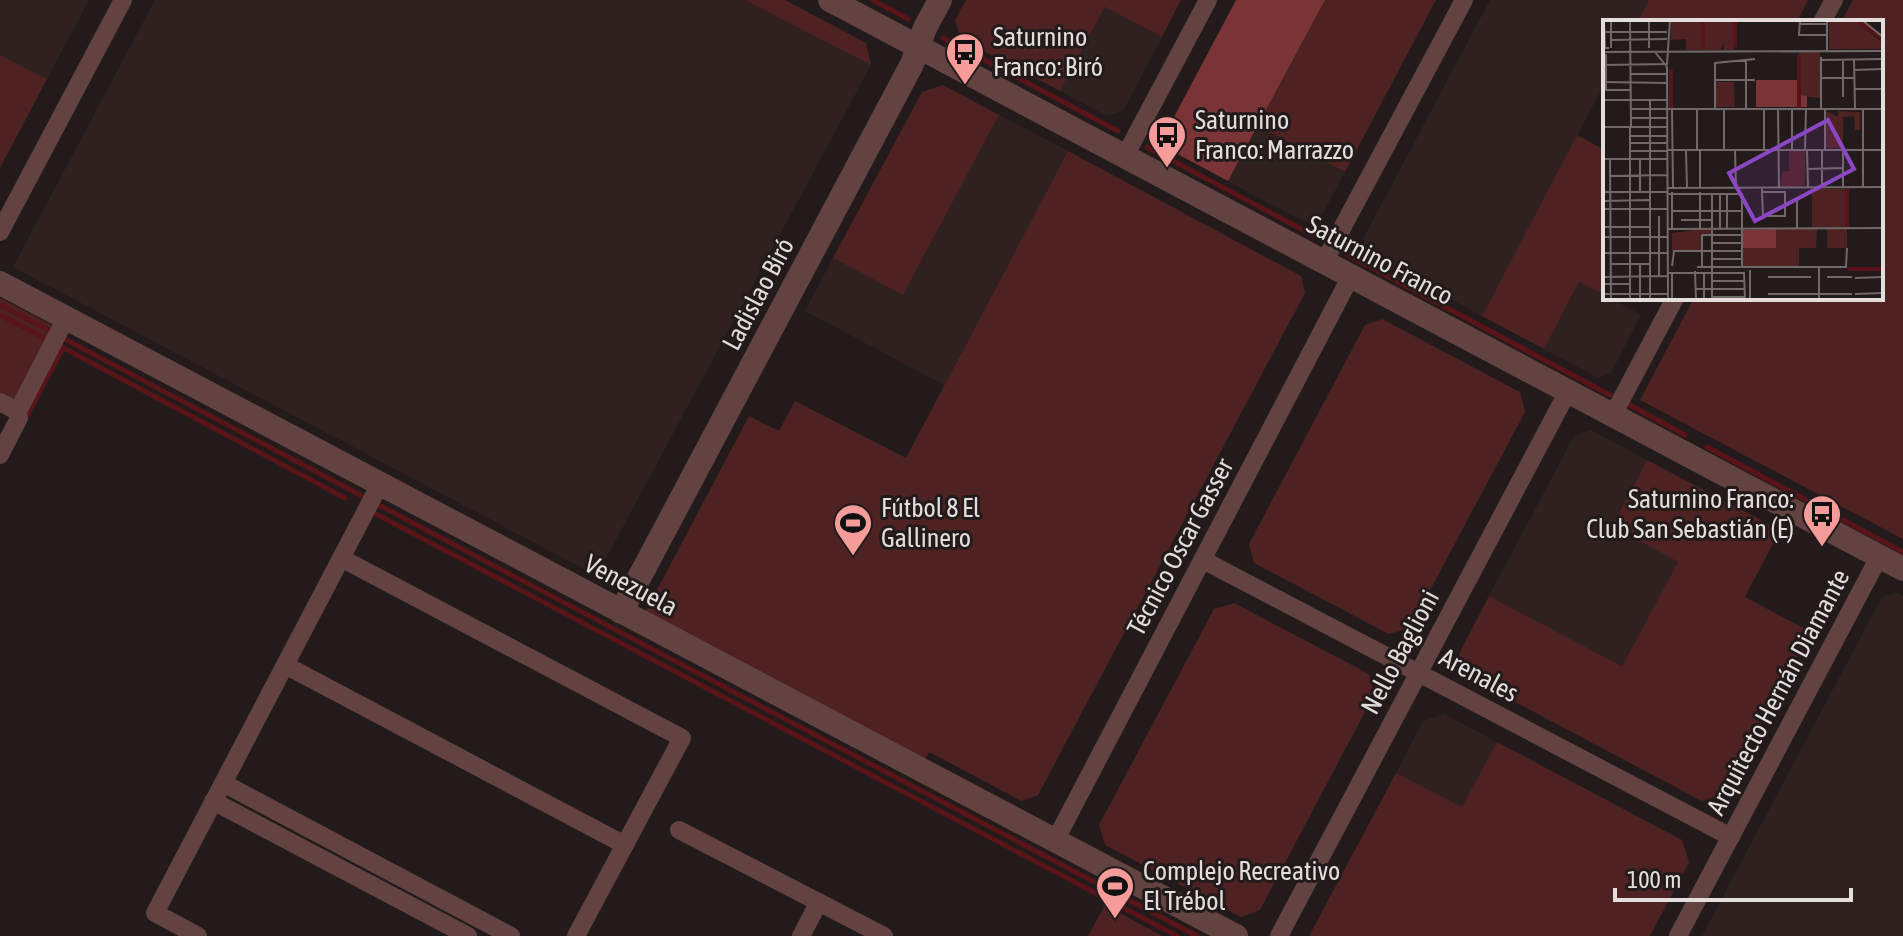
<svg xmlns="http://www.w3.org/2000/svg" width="1903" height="936" font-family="'Asap Condensed',sans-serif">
<rect width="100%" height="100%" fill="#231b1b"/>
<!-- built -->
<path fill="#302121" d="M0 0H89L47 79 0 55Z
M155 0H750L871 65 603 564 586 570 13 267Z
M1490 0H1649L1637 22H1605V83L1482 316 1368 255 1363 239Z
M1105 7 1162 37 1123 111 1107 116 1060 91Z
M999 115 1068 151 944 385 805 311 833 258 903 295Z
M1258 126 1345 172 1321 217 1305 222 1228 181Z
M1579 282 1605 295V298H1610L1641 315 1611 373 1598 378 1544 349Z
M1591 430 1647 460 1612 526 1678 562 1622 666 1489 596 1574 436Z
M1896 593 1903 596V936H1702L1882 597Z
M1444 714 1497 742 1462 808 1396 773 1423 721Z"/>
<!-- green -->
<path fill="#4e2222" d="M745 0H785L866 43 871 65Z
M966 0H1181L1162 37 1105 7 1060 91 961 39 955 20Z
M1325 0H1436L1345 172 1258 126Z
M1649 0H1808L1797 22H1637Z
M1853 0H1903V539L1640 400 1694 298H1881V22H1841Z
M0 55 47 79 0 168Z
M943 85 999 115 903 295 833 258 922 92Z
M1577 135 1605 150V295L1579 282 1544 349 1482 316Z
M1068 151 1301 276 1305 293 1038 795 1022 801 929 752 920 767 641 620 749 416 779 431 795 401 906 458Z
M0 298 63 331 23 406 0 393Z
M1382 319 1520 392 1525 412 1410 628 1389 634 1254 563 1249 544 1365 325Z
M1647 460 1780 530 1745 597 1811 632 1725 793 1702 801 1464 675 1459 654 1489 596 1622 666 1678 562 1612 526Z
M1234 603 1369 674 1374 695 1260 910 1241 917 1105 845 1099 825 1214 609Z
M1497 742 1682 840 1689 862 1650 936H1309L1396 773 1462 807Z
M1105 905 1162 936H1088Z"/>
<!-- forest -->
<path fill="#7a3435" d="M1236 0H1325L1228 181 1170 150 1165 134Z"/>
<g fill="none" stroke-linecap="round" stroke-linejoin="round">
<!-- stream -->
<path stroke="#581419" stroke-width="5" d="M873 0 908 19
M943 38 1118 131
M1147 147 1318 238
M1348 255 1610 395
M0 305 52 332
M0 315 44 338
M61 337 364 497
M56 344 345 498
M1630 405 1685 435
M24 421 63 348
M1707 447 1903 552
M377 504 1197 936
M376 514 1177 936"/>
<!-- minor -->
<path stroke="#634342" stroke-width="18" d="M1822 22 1834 0
M1125 156 1208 0
M0 232 123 0
M1324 262 1464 0
M0 402 15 410 19 418 0 455
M17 413 66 318
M1613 415 1675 298
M341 558 682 738 576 936
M1203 560 1731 837
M285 665 625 845
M223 783 511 936
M213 801 468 936
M679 830 884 936
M1055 841 1351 276
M198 936 155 913 380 484
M801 936 819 902
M1279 936 1568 391
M1678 936 1879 557"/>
<!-- tertiary -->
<path stroke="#634342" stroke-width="24" d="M830 0 1903 569
M0 283 1236 936
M621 612 912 64 925 28 940 0"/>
</g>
<!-- icons -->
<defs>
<g id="bus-pin" transform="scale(2)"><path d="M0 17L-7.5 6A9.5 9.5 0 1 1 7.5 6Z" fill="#f59b99" stroke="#231b1b"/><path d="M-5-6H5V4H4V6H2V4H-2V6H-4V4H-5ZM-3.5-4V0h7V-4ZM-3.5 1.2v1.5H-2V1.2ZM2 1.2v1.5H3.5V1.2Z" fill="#111"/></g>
<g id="stadium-pin" transform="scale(2)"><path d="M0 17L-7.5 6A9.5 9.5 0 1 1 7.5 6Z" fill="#f59b99" stroke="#231b1b"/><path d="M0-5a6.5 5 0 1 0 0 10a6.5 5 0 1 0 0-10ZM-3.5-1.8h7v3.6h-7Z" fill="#111"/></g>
</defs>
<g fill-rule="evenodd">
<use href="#bus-pin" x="965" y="52"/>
<use href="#bus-pin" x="1167" y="135"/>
<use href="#bus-pin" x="1822" y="514"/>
<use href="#stadium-pin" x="853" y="523"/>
<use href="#stadium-pin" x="1115" y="886"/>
</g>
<g text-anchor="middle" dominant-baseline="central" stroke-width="6" stroke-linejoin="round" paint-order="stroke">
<!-- poi labels -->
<g font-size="26" fill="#e3dddc" stroke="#231b1b" text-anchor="start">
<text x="993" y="37">Saturnino<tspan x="993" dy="30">Franco: Biró</tspan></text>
<text x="1195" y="120">Saturnino<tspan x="1195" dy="30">Franco: Marrazzo</tspan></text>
<text x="1794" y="499" text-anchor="end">Saturnino Franco:<tspan x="1794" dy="30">Club San Sebastián (E)</tspan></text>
<text x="881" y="508">Fútbol 8 El<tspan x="881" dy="30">Gallinero</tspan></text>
<text x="1143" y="871">Complejo Recreativo<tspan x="1143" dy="30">El Trébol</tspan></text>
</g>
<!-- street labels -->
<g font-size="26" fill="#e3dddc" stroke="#231b1b">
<text transform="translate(1380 260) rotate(28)">Saturnino Franco</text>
<text transform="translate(758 294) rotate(-62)">Ladislao Biró</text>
<text transform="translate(1180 547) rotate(-62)">Técnico Oscar Gasser</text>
<text transform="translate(631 585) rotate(28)">Venezuela</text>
<text transform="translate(1400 652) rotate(-62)">Nello Baglioni</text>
<text transform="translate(1479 675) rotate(28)">Arenales</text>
<text transform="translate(1778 692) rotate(-62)">Arquitecto Hernán Diamante</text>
</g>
</g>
<!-- overview -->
<g transform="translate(1603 20)">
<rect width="280" height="280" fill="#231b1b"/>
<path d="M68 0H131V30H121V23L117 30H83V19L68 20ZM226 0H252L280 23V29H226ZM196 32H217V78L196 76ZM113 62H131L132 87H113ZM223 91 235 97V91L257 92V110H252L251 96 240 97V128H223ZM186 131H202V165L177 167 179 152 186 151ZM209 169H244V207H209ZM100 209H108V215H98V230L69 231V213ZM173 209H214L213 228H196V246H139V228ZM224 209H244V228H224Z" fill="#4e2222"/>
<path d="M153 60H196V75L204 76V87H153ZM173 209V228H139V210Z" fill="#7a3435"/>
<path fill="none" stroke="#581419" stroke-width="4" d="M254 0 279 18M100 27V0M132 27V0M196 35V88M68 50V88M244 169V207M245 249H280"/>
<path fill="none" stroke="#706968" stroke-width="2" d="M1 0 2 28H6M8 0V28M27 0 28 108M46 0V28M197 0 196 15H224M259 0 280 17M196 4H224M1 12H64M8 20 64 19M224 31V0M0 32 280 31M52 32 64 47 65 280M218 37V89M143 39V89M240 39V77M251 39 252 89M218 40 280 39M0 45 64 44 67 0M251 50 280 49M28 54H65M218 58H251M111 60H152M0 62 65 63M252 69H280M0 70H28M3 70V34M0 80H65M47 80V280M28 89H280M69 89 70 168M112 89V43L152 39M121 89V130M175 89 176 167M222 89V130M28 98H65M0 107H65M27 108V280M27 116H65M27 123H65M65 130H280M83 130 84 168M94 130V89M97 130V168M132 130 133 167M161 130V89M189 130V89M202 130 203 89M204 130 205 167M219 130V167M240 130V167M260 130V89M260 130V167M27 131H65M0 139H65M7 139 8 280M37 139V172M204 149 240 148M7 156 65 155M159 167V172L160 196H182V172H159M65 168 280 167M0 172H65M69 172V209M97 172V208M65 174H139V247M109 174V280M117 174V208M124 174V208M0 181 46 180M0 189H65M69 191H139M56 196V256M78 200H109M0 207H47M194 208V177M65 209 280 208M99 215H139M0 217H65M109 223H139M0 233H65M109 239H139M7 244H47M37 244V280M69 246 71 231H139M94 247H243L244 228M99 247V215M216 247V280M92 251 93 280M65 253H141L142 280M69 253V280M101 253V280M0 257 65 256M165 257H208M224 257H249M252 258 280 257M109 261H142M0 264H27M93 269H142M0 274H65M165 274H249M252 274 280 273M109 277H142M147 280V250"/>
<path fill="#8b47c3" fill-opacity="0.15" stroke="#8b47c3" stroke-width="4" d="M225 100 251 149 152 201 126 153Z"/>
<rect width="280" height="280" fill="none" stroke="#e3dddc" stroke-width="4"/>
</g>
<!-- scale -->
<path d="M1615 888v12h236v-12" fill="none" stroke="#e3dddc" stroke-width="4"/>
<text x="1627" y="888" font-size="24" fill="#e3dddc" stroke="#231b1b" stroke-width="6" paint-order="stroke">100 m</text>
</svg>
